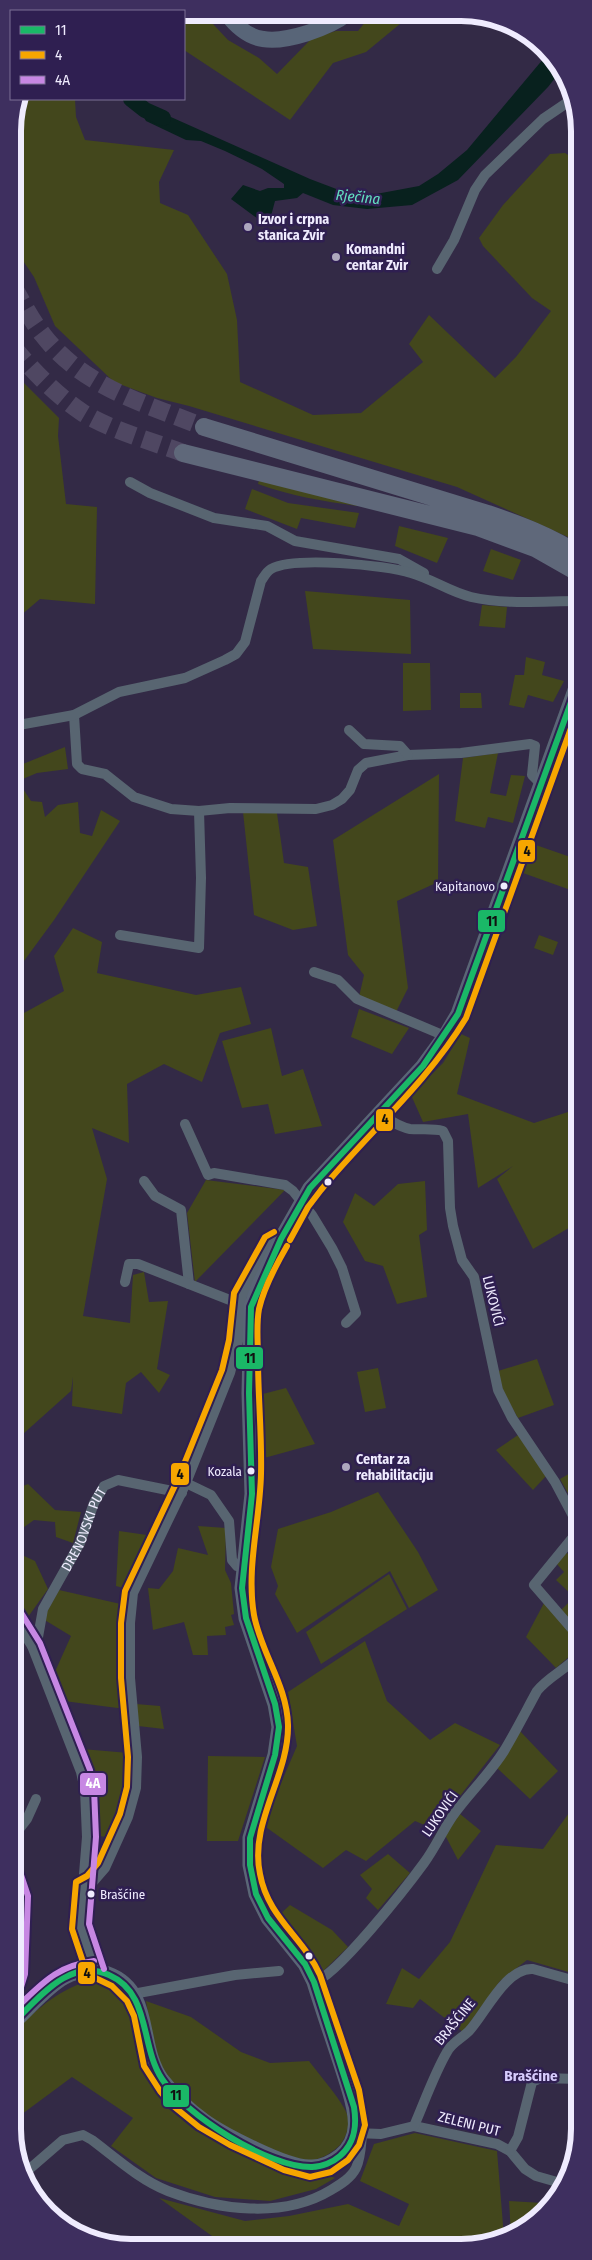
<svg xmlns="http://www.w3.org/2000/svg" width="592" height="2260" font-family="'Fira Sans Condensed',sans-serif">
<rect width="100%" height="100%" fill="#332a46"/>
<!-- green -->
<path fill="#43471c" d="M184 13H207L213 24 228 40 259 58 277 74 312 38 336 31H358L366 21 368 14H412L366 52 333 63 290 120 184 50Z
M19 99H75L76 117 85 140 174 150 159 182 160 203 188 215 227 274 237 320 240 382 313 415 361 413 423 362 409 344 429 315 495 378 516 357 551 311 532 298 483 246 479 238 503 205 550 154 565 153 578 161 579 542 457 487 189 406 157 398 114 382 55 326 34 277 13 246V124Z
M13 372 59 418 58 436 66 504 97 507 95 604 40 599 13 622Z
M259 480 358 504 357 506C323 501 291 496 258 484Z
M252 489 288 503 359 513 355 528 301 518 297 529 245 509Z
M399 526 448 538 437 563 395 546Z
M491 549 521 560 513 580 483 571Z
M305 591 410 600 411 654 313 649Z
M482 605 507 607 505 628 479 626Z
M526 657 545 662 542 675 564 681 553 702 528 695 524 708 509 705 515 675H524Z
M403 663H430L431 710 403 711Z
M460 693H481L482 708H460Z
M65 747 68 769 37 773 18 781 31 801 42 802 45 817 58 805 78 802 80 833 92 836 101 810 120 821 54 920 13 976V768Z
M498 753 490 793 506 796 511 775 525 776 513 823 488 817 485 828 455 821 463 758Z
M439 774 438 882 397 901 408 988 396 1012 359 997 364 975 348 955 333 840Z
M243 812 277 813 284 863 308 867 317 926 293 930 254 915Z
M533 844 579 860V893L523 873Z
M73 928 102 942 97 973 196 995 241 987 251 1024 220 1033 202 1082 164 1064 127 1084 129 1143 92 1128 107 1179 83 1316 130 1323 133 1275 144 1272 149 1302 168 1301 157 1369 170 1375 159 1393 141 1372 126 1383 122 1414 72 1406 73 1377 71 1391 13 1443V1019L64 991 54 956Z
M539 935 558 942 553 955 534 948Z
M359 1009 409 1028 392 1054 351 1037Z
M271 1028 282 1076 303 1069 322 1126 275 1134 268 1104 242 1108 222 1041Z
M461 1034 470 1038 457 1094 534 1123 568 1112 579 1140V1222L533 1249 497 1179 513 1166 478 1188 468 1114 423 1122 411 1095 443 1063Z
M206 1180 285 1190 195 1282 187 1213Z
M425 1181 427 1230 419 1235 427 1297 397 1304 383 1266 365 1261 343 1222 355 1193 374 1206 398 1184Z
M537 1359 554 1405 518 1418 503 1392 498 1371Z
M378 1368 386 1408 365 1412 357 1372Z
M286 1388 315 1444 257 1460 255 1396Z
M518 1435 546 1476 533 1490 496 1450Z
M579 1468V1513L560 1479Z
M28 1484 55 1510 81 1512 73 1543 56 1537 55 1522 34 1520 13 1535V1490Z
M378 1492 418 1552 438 1590 409 1608 390 1571 297 1633 275 1594 278 1586 271 1567 278 1529 331 1512Z
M198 1526 226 1528 225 1570 231 1583 234 1614 231 1615 234 1625 225 1627 226 1635 207 1636 208 1655H193L184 1622 153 1630 148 1588 159 1589 173 1571 178 1548 208 1555Z
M119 1531 154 1536 139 1562 127 1589 116 1586Z
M13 1541 22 1555 35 1561 48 1589 28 1617 13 1601Z
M566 1552 579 1565V1630L560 1611 574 1597 556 1580 564 1572 556 1563Z
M389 1574 407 1609 321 1664 306 1632Z
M59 1590 125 1605V1709L64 1701 54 1674 71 1636 43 1619Z
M544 1603 576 1638 571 1655 556 1668 526 1637Z
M365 1641 387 1701 430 1740 455 1723 500 1745 434 1829 415 1821 366 1861 346 1850 323 1868 263 1825 297 1746 288 1692Z
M136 1704 160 1706 164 1729 138 1726Z
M519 1730 558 1771 530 1799 497 1768Z
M82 1749 129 1753 123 1809 106 1837 93 1835 90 1769Z
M208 1756 265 1757 238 1841H207Z
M579 1799V1975L527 1960 500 1981 463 2032 420 1999 413 2008 386 2004 402 1968 419 1979 450 1942 496 1845 543 1849Z
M460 1814 481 1831 458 1860 445 1835Z
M388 1854 410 1873 378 1910 366 1898 372 1889 360 1875Z
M290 1905 332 1930 348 1947 321 1973 307 1950 277 1917Z
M94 1979 110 1984 125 1995C134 2016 132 2048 141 2066 169 2121 241 2157 298 2174 313 2178 318 2170 335 2178L316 2189 270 2201 215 2197 156 2178 111 2146 133 2118 72 2077 14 2120V2031C40 2007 59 1989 94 1979Z
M146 2001 191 2017 241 2052 270 2063 309 2061C318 2073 343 2102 347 2114 351 2124 346 2138 340 2145 333 2152 323 2158 314 2160 290 2164 220 2125 200 2110 190 2103 177 2091 170 2081 153 2059 151 2028 146 2001Z
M415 2133 497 2151 504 2237 477 2246H226L159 2198 245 2221 289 2216 348 2204 399 2226 409 2204 360 2181 374 2144Z
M509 2201 543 2203 544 2212 520 2232 511 2235Z"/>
<!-- water -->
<path fill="#08211e" d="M549 52 559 73 548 87 458 180 412 205 367 209 333 205 303 193 297 198 275 201 271 216 265 224 231 199 243 185 260 191 268 188H284V184L262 169 225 151 201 141 186 140 146 121 142 114 144 105 310 179 339 190 376 194 419 186 438 174 467 150Z"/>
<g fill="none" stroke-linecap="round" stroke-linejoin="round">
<!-- river -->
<path stroke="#08211e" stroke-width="16" d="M131 99 145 110 163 118"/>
<!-- trunk-tunnel -->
<path stroke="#4f4762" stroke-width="18" stroke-dasharray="18 9" stroke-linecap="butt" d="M13 286C22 302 31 320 43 335 83 387 146 404 204 427
M13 347C33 371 56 395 83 413 113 431 151 441 183 453"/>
<!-- minor -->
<g stroke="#586571" stroke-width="10">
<path d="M437 269 454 240 475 190 485 175 543 119 571 100"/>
<path d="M130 482 150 493 214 518 267 526 295 541 399 559 424 573"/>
<path d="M74 715 77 764 82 769 105 774 134 797 171 809 199 811 230 808 316 809 332 805 342 799 350 790 358 770 366 763 408 755 461 753 530 744 535 746 532 775 541 784"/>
<path d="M13 726 74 715 119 692 185 678 225 660 236 654 245 642 261 581C264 577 266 572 271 569 294 556 385 565 411 573 432 579 450 592 471 597 506 605 544 601 579 601"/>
<path d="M349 730 364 744 400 746 408 755"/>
<path d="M120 935 199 948 201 878 199 811"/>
<path d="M314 972 338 980 357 999 445 1036"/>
<path d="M380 1114C389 1120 399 1127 410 1129 421 1130 432 1128 443 1131L448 1141 450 1208 453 1226 462 1260 474 1277 498 1390 512 1418 555 1482 579 1527"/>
<path d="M185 1124 208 1175 214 1173 285 1185 293 1191 312 1215 332 1248 342 1268 356 1313 346 1323"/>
<path d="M144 1181 155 1196 181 1210 189 1284"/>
<path d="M125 1282 129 1264H138L240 1304"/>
<path d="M186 1483 211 1495 229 1521 232 1560 237 1566 243 1567"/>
<path d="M579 1530 534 1585 579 1637"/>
<path d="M13 1616 32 1646 81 1772 85 1790 87 1837 80 1924C82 1941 94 1954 95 1970"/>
<path id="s1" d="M32 1646 38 1637 43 1609 80 1543 94 1503 104 1486 118 1480 182 1493"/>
<path d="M13 1837 27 1819 36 1799"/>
<path d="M13 1878 19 1896 16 1974 13 1985"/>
<path d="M84 1886 92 1883 105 1868 128 1817 136 1788 137 1757 130 1678V1623L133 1593 186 1483 230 1373 238 1341 242 1296 268 1248 272 1242 280 1239"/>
<path d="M314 1982C336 1977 408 1885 424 1863 435 1848 442 1832 452 1817 468 1794 489 1775 504 1751 516 1731 526 1711 537 1691 549 1676 567 1669 579 1655"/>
<path d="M133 1994 235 1975 279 1971"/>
<path d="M414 2126 497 2144 510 2151 525 2169 536 2176 564 2184"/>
<path d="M356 2133 381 2134 414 2126C424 2103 435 2072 447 2052 451 2043 462 2038 469 2031 485 2014 506 1967 533 1969L579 1982"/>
<path d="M510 2151 518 2137 532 2082 541 2078 579 2079"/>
<path d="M26 2172 63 2140 83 2135 92 2140C116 2158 140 2180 168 2191 218 2210 283 2219 331 2190 341 2184 351 2178 356 2168 361 2157 361 2145 362 2134"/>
</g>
<!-- secondary -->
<path stroke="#5a6676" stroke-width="15" d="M14 2022C41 1998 66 1958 108 1974 154 1991 137 2047 162 2080 174 2095 187 2109 203 2120 222 2134 286 2167 309 2167 321 2168 331 2163 340 2156 362 2138 356 2113 349 2090 338 2054 325 2018 314 1982L305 1964 268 1918 256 1894 250 1865V1838L275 1755 279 1727 275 1704 246 1618 242 1588 252 1494 249 1393 251 1307 260 1283 281 1239 310 1188 423 1066 445 1036 458 1014 579 679"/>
<!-- primary -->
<path stroke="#586578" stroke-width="16" d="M226 13C235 25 248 37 263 39 286 43 329 28 347 14"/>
<!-- trunk -->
<path stroke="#5f687a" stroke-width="18" d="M204 427 488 514C520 525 550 536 579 555
M183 453 478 527 535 548 579 573"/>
<!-- bus-1 casing -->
<g stroke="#2f1f51" stroke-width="10">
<path id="bus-1" d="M14 2022C39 1998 70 1957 109 1975 151 1993 140 2046 162 2079 185 2115 269 2168 312 2167 322 2167 333 2162 340 2156 355 2143 357 2126 354 2107L314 1982 305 1964 268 1918 256 1894 250 1865V1838L275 1755 279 1727 275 1704 246 1618 242 1588 252 1494 249 1393 251 1307 281 1239 310 1188 423 1066 458 1014 579 680"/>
</g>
<!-- bus-2 casing -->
<g stroke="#2f1f51" stroke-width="10">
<path id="bus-2" d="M274 1232 265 1237 234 1293 229 1340 222 1370 178 1479 125 1591 121 1623V1678L128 1757 127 1787 120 1814 98 1863 87 1876 76 1882 72 1929 87 1974 112 1986 127 2001 134 2016 144 2066 160 2091 172 2105 199 2127 230 2145 284 2170 310 2177 331 2172 348 2160 359 2145 365 2125 359 2090 320 1975C303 1937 268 1918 260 1874 249 1822 289 1776 288 1725 287 1685 261 1653 254 1615 246 1568 260 1521 261 1474 262 1435 258 1397 258 1359 258 1342 256 1325 259 1309 264 1287 276 1265 287 1246
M290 1240 308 1207 321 1190C369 1132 426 1084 466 1018L579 706"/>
</g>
<!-- bus-3 casing -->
<g stroke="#2f1f51" stroke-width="10">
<path id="bus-3" d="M20 1611 40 1643 90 1770 94 1789 96 1837 89 1924 104 1969
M21 1875 28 1896 25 1974 21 1987
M14 2010C41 1985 55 1966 94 1961"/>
</g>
<!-- bus-1 -->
<use href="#bus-1" stroke="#1ab867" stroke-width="6"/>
<!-- bus-2 -->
<use href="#bus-2" stroke="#f7a600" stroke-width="6"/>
<!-- bus-3 -->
<use href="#bus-3" stroke="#c787e3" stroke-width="6"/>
</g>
<!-- markers -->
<g fill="#ada7be" stroke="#2f1f51" stroke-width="2">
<circle cx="248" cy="227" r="5"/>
<circle cx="336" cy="257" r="5"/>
<circle cx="346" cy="1467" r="5"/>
</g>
<g fill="#efebfe" stroke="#2f1f51" stroke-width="2">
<circle cx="504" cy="886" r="4.5"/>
<circle cx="328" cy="1182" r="4.5"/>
<circle cx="251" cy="1471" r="4.5"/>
<circle cx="91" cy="1894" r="4.5"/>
<circle cx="309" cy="1956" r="4.5"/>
</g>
<g text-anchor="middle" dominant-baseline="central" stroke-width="5" stroke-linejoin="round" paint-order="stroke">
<!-- bus labels -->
<g font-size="13" fill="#efebfe" stroke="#2f1f51" text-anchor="end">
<text x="495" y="886">Kapitanovo</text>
<text x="242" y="1471">Kozala</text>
<text x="100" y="1894" text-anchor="start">Brašćine</text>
</g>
<!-- poi labels -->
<g font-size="14" font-weight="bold" fill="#efebfe" stroke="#2f1f51" text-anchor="start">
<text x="258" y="219">Izvor i crpna<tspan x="258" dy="16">stanica Zvir</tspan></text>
<text x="346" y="249">Komandni<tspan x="346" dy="16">centar Zvir</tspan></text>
<text x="356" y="1459">Centar za<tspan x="356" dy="16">rehabilitaciju</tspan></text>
</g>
<!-- street labels -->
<g font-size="14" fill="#efebfe" stroke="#2f1f51">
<text transform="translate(493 1301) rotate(76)">LUKOVIĆI</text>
<text stroke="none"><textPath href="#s1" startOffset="129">DRENOVSKI PUT</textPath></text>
<text transform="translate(440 1814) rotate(-55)">LUKOVIĆI</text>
<text transform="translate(455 2022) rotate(-51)">BRAŠĆINE</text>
<text transform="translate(469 2124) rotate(14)">ZELENI PUT</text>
</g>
<!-- water labels -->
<g font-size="15" font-style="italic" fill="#62dfc1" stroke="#2f1f51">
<text transform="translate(358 197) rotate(6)">Rječina</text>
</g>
<!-- neighbourhood labels -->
<g font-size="15" font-weight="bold" fill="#d6cbfd" stroke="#2f1f51">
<text x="531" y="2076">Brašćine</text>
</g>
</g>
<!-- crop -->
<path d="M0 0H592V2260H0ZM131 21H461A110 110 0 0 1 571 131V2129A110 110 0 0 1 461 2239H131A110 110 0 0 1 21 2129V131A110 110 0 0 1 131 21Z" fill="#3e2f5f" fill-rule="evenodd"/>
<path fill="none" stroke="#efebfe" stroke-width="6" d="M131 21H461A110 110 0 0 1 571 131V2129A110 110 0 0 1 461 2239H131A110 110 0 0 1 21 2129V131A110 110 0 0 1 131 21Z"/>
<g stroke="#2f1f51" stroke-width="2">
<rect x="517" y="839" width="19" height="24" rx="5" fill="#f7a600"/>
<rect x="477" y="909" width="29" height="24" rx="5" fill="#1ab867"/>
<rect x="375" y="1108" width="19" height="24" rx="5" fill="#f7a600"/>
<rect x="235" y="1346" width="29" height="24" rx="5" fill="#1ab867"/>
<rect x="170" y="1462" width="20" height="24" rx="5" fill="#f7a600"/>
<rect x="79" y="1772" width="28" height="24" rx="5" fill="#c787e3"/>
<rect x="77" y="1961" width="19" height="24" rx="5" fill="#f7a600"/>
<rect x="162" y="2084" width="28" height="24" rx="5" fill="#1ab867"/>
</g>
<g font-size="14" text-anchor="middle" font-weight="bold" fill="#fff">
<text x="93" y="1788">4A</text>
</g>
<g font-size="14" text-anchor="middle" font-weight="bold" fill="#111">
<text x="527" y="856">4</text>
<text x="492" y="926">11</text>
<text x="385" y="1124">4</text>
<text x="250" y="1363">11</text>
<text x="180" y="1479">4</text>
<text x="87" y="1978">4</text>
<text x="176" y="2100">11</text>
</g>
<!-- legend -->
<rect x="10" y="10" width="175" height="90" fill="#2f1f51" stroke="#7c7196"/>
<rect x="20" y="26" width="25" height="8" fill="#1ab867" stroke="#7c7196"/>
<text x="55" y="35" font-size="15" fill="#efebfe">11</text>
<rect x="20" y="51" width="25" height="8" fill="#f7a600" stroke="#7c7196"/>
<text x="55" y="60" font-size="15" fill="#efebfe">4</text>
<rect x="20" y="76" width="25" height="8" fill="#c787e3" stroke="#7c7196"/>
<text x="55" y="85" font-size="15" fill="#efebfe">4A</text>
</svg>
